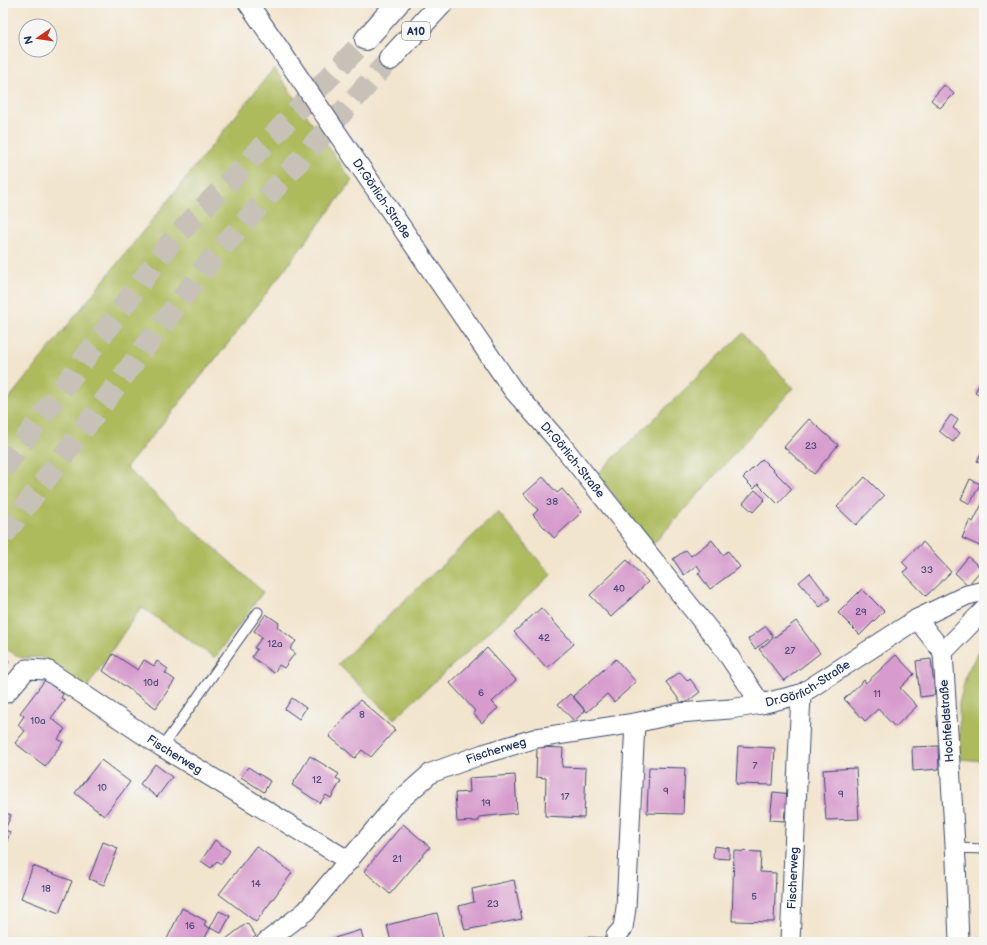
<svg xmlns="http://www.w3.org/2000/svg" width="987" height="945" font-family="'Balsamiq Sans',sans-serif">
<rect width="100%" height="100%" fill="#f6f6f2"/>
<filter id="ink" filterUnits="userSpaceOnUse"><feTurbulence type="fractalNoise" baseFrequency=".025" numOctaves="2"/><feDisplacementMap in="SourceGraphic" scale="8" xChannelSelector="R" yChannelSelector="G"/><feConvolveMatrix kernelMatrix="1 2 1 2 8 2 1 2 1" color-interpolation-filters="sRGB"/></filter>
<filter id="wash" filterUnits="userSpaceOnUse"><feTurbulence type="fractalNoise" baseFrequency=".012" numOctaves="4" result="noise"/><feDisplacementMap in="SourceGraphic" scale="16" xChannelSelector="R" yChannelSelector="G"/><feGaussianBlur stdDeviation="0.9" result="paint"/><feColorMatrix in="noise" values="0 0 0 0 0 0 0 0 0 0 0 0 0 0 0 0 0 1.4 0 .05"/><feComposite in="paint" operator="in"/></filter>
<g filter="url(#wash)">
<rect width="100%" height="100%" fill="#f2e5ce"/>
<!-- green -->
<path fill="#adbb5d" stroke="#64755e" d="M274 68 352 181 226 346 126 468 263 592 215 658 141 607 86 689 40 657 21 658 3 647V406Z
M743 333 793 388 659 538 652 544 597 474Z
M498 512 551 575 394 719 338 664Z
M984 643V761L960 759 959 704 967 672Z"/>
<g id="blocks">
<!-- building -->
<path fill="#d79ccd" d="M944 85 954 94 940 108 931 100Z
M984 377V397L975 392Z
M951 415 958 420 953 428 960 433 953 442 939 431Z
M809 419 838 445 814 474 784 447Z
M984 450V466L977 461Z
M762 459 792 489 778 504 758 484 754 489 743 478Z
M543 477 557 493 562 489 582 512 554 538 533 515 538 510 524 494Z
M865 477 884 496 856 525 837 507Z
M970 479 980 484 970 504 961 499Z
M755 490 765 499 753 512 743 503Z
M984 500V548L962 538 970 520 973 522Z
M712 540 723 555 728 551 740 567 710 589 698 573 701 571 697 565 684 575 673 559 686 550 691 556Z
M923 542 951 572 926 596 903 572 908 568 902 562Z
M968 557 982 569 968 585 955 573Z
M627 560 648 582 611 617 590 595Z
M810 573 830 599 820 607 799 582Z
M862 589 884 611 860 635 838 613Z
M541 608 574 644 547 668 514 632Z
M266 614 279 623 277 627 296 641 290 649 295 653 284 668 279 665 274 673 252 657 257 649 254 648 262 637 254 631Z
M796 621 820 653 784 681 759 649Z
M766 626 773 636 755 649 748 639Z
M487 648 516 680 492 702 498 708 482 723 473 713 475 711 450 683Z
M113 654 138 670 144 660 154 666 157 661 168 669 165 673 175 680 156 708 103 671Z
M896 655 914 674 900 688 917 706 895 727 878 709 865 721 844 699 864 680 866 683Z
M3 657 9 662 3 669Z
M616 659 636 682 614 702 607 694 587 712 573 696Z
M931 659 935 695 920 697 916 661Z
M680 672 688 681 690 679 700 692 683 705 666 682Z
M45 680 63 694 61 698 65 700 51 718 65 729 58 739 63 742 45 766 15 743 25 731 18 725 24 716 20 713Z
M570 694 585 711 574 721 558 704Z
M292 698 306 708 299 719 285 709Z
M360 700 395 730 371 757 362 750 355 758 329 736Z
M738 746 775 748 773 785 736 784Z
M938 746 939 769 913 771 912 747Z
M537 747 563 748 562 767 586 768 584 818 545 816 546 778 536 777Z
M310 756 339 774 336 778 341 781 331 798 326 795 320 803 292 785Z
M101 760 130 782 104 816 75 793Z
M155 764 172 777 157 797 140 784Z
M248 767 270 781 264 792 241 777Z
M649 767 685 768 683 814 647 813Z
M856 768 859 819 826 820 823 770Z
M515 775 517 813 479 817V821L457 822 455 793 470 792 469 778Z
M773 792 792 794 790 811H785L784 821 770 820Z
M3 812 11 815 5 830 10 832 6 844 3 843Z
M403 824 430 847 390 894 364 871Z
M215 840 230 851 221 864 217 861 211 868 201 861Z
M103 842 118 848 104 885 89 879Z
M256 846 292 873 256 922 219 894Z
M714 846 729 848V859L713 858Z
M734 851 761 852 760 872 776 873 774 922 732 921Z
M33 866 72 881 59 913 21 898Z
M514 880 522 919 465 930 459 906 474 902 472 889Z
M182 908 206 921 204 925 210 928 203 942 166 941Z
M219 911 230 916 221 933 210 928Z
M437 913 444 942H391L387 925Z
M247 923 256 936 248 942H222Z
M361 930 364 942H321Z
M585 937 613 938V942H584Z
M554 940 565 941V942H554Z"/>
</g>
</g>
<g filter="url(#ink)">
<use href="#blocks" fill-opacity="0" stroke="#3b4a6f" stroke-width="1"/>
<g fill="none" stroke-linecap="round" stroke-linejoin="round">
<!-- motorway-tunnel -->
<path stroke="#c7c1b8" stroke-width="22" stroke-dasharray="22 11" stroke-linecap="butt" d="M3 469 170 243 366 39
M3 536 210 261 390 59"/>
<!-- service casing -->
<g stroke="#3b4a6f" stroke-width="11">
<path id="service" d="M162 747 258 612
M955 848 984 849"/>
</g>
<!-- minor casing -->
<g stroke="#3b4a6f" stroke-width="21">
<g id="minor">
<path id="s1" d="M248 3 513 390 560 443 722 646 761 704 801 694 917 619 967 595 984 591"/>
<path d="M917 619 943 652"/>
<path id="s2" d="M6 693 27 669 47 670 162 747 349 861"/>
<path d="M616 936 623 928 626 908 635 723"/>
<path id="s3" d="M266 942 306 911 397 803 431 773 483 754 537 738 635 723 679 713 730 709 761 704"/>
<path id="s4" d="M790 942 801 694"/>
<path d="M959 942 956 861 943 652 984 610"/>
</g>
</g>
<!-- motorway casing -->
<g stroke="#3b4a6f" stroke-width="24">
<path id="motorway" d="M366 39 398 3
M390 59 442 3"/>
</g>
<!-- service -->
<use href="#service" stroke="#fff" stroke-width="9"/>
<!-- minor -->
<use href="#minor" stroke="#fff" stroke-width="19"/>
<!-- motorway -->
<use href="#motorway" stroke="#fff" stroke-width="22"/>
</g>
</g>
<g text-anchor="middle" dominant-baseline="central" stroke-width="3" stroke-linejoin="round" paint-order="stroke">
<!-- number labels -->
<g font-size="10" fill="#4a4a7a">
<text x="811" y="446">23</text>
<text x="552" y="502">38</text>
<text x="927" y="570">33</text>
<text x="619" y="589">40</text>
<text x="861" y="612">29</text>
<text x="544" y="638">42</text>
<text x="275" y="644">12a</text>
<text x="790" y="651">27</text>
<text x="151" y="683">10d</text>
<text x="481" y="693">6</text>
<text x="877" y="694">11</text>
<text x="362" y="715">8</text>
<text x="38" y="721">10a</text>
<text x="755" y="766">7</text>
<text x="317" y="780">12</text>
<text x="102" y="788">10</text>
<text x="666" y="791">9</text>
<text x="841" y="794">9</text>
<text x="565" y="797">17</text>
<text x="486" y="803">19</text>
<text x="397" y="859">21</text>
<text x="256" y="884">14</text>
<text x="46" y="889">18</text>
<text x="754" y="897">5</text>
<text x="493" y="904">23</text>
<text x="190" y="926">16</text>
</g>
<!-- shield labels -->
<rect fill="#f6f6f2" stroke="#5d6b8a" stroke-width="1" x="402" y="22" width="28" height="18" rx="3"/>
<g font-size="11" font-weight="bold" fill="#1b2f5e">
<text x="416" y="31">A10</text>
</g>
<!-- street labels -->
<g font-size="12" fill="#1b2f5e" stroke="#f6f6f2">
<text stroke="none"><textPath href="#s1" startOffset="237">Dr.Görlich-Straße</textPath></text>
<text stroke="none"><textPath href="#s1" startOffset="561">Dr.Görlich-Straße</textPath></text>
<text stroke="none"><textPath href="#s1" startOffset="921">Dr.Görlich-Straße</textPath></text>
<text transform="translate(947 721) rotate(-94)">Hochfeldstraße</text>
<text stroke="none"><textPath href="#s3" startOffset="306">Fischerweg</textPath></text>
<text stroke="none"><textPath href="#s2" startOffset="205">Fischerweg</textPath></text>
<text stroke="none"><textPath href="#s4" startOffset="64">Fischerweg</textPath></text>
</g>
</g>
<!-- margin -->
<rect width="987" height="945" fill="none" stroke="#f6f6f2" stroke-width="16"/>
<!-- north arrow -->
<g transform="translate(38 38) rotate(257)"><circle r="19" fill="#f6f6f2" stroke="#9ea6b7"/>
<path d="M0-3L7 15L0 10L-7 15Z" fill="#c8321e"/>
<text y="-6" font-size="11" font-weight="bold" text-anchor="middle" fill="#1b2f5e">N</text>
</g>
</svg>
